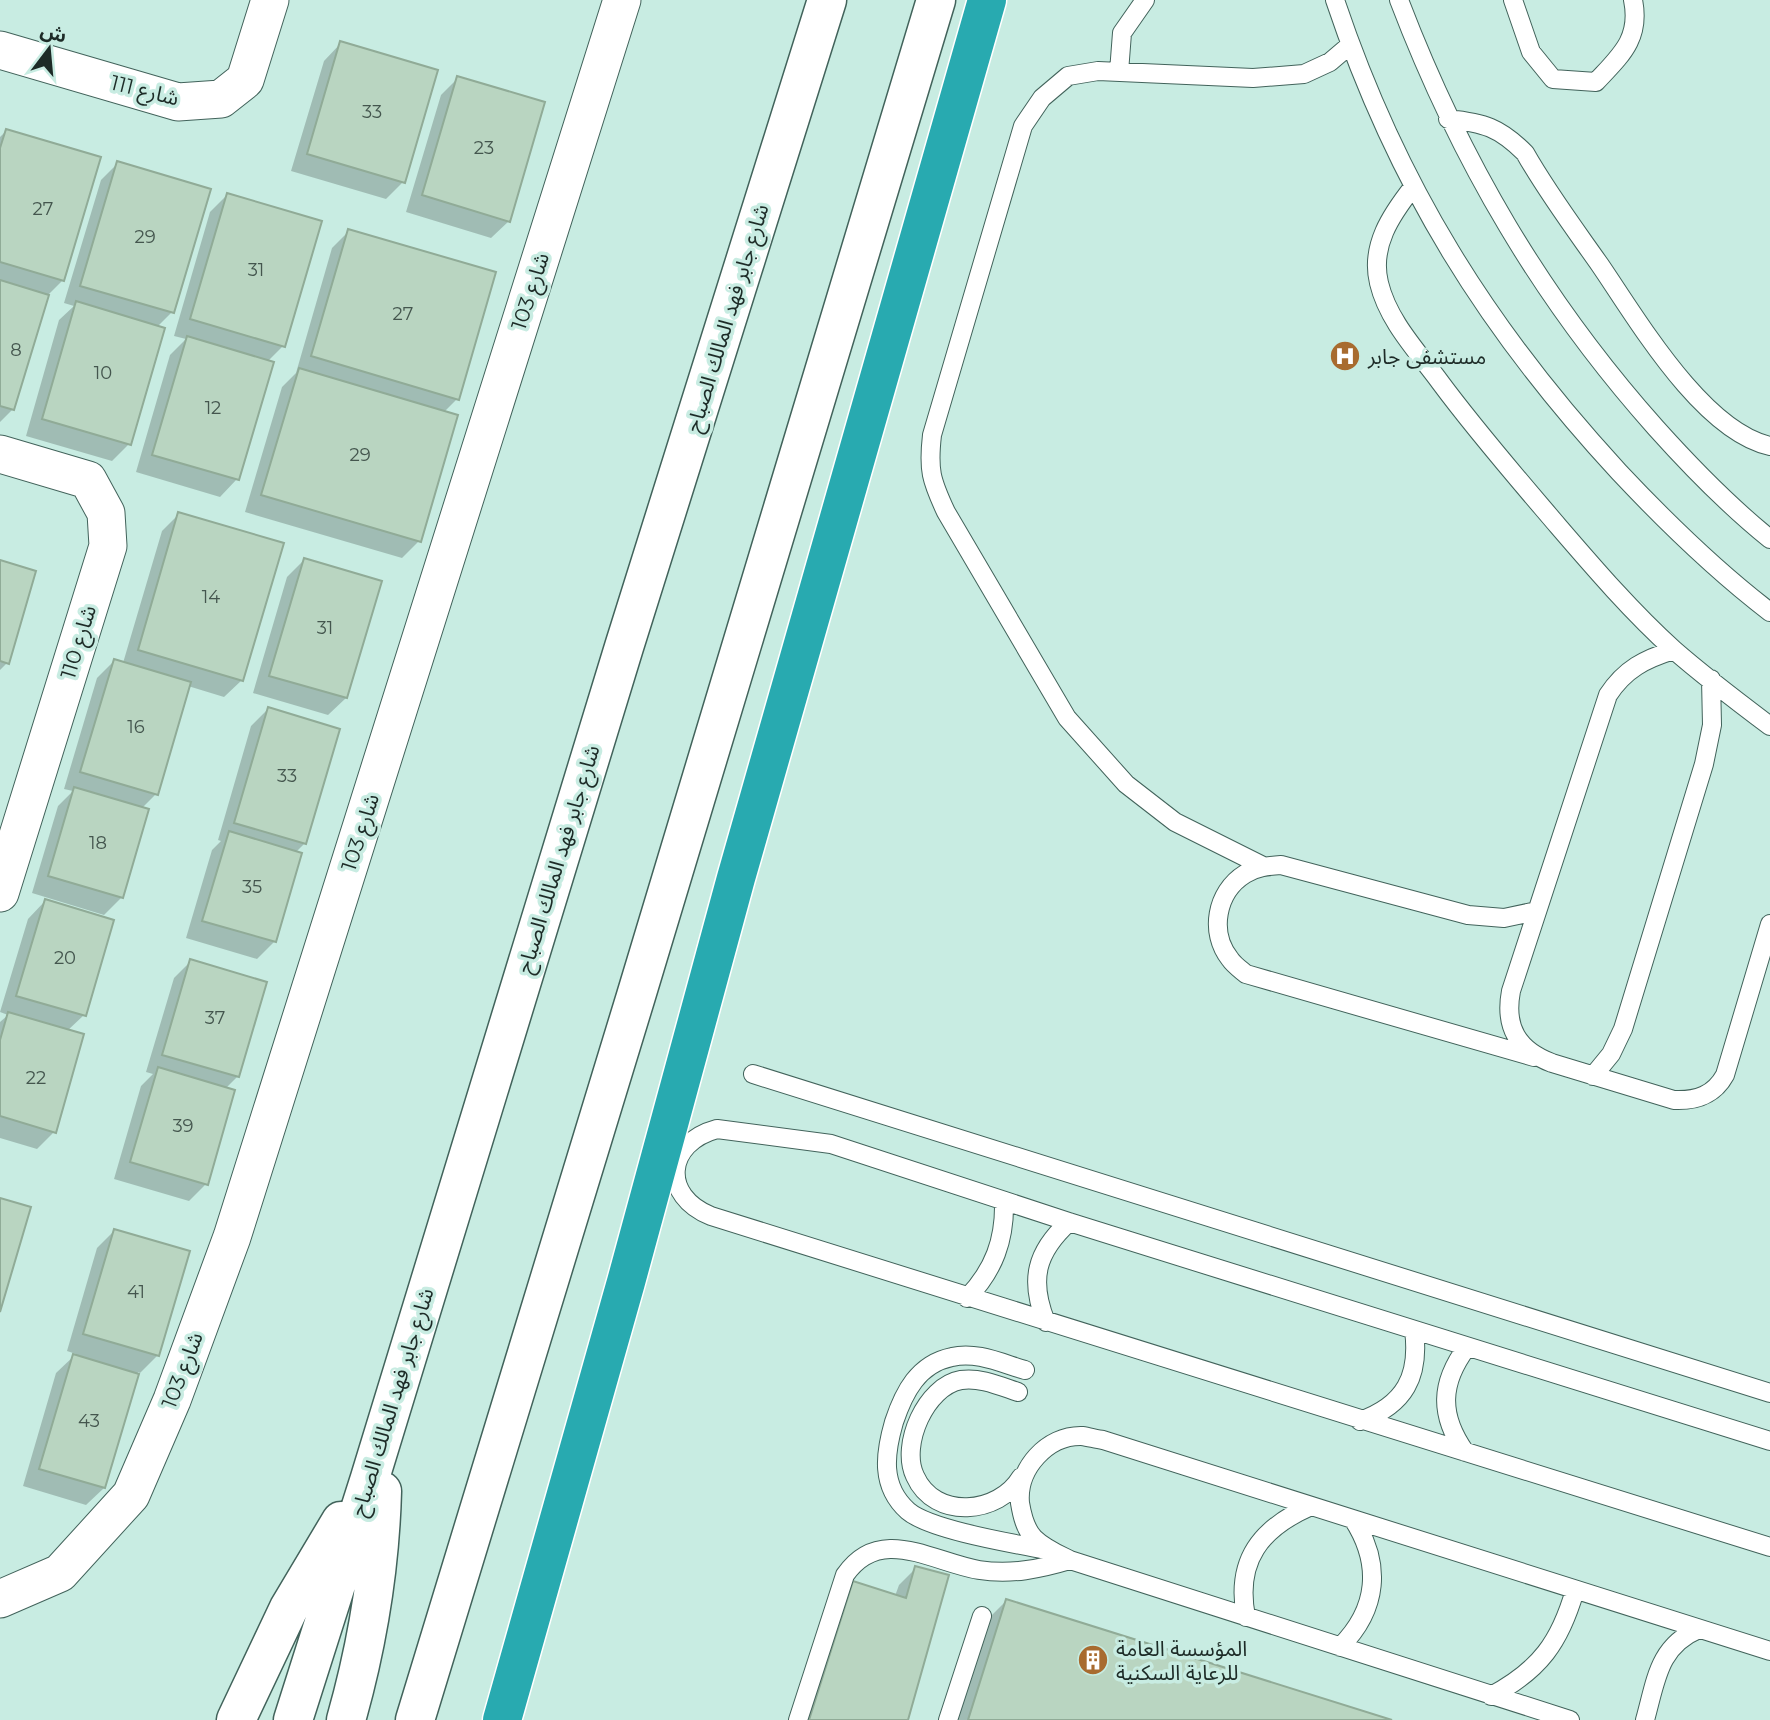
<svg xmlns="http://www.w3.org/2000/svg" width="1770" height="1720" font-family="Montserrat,'Noto Sans Arabic',sans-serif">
<rect width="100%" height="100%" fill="#c8ece2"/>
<!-- shadow -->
<path fill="#0003" d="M341 43 403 182 386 199 291 171 324 61Z
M458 78 509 221 491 238 406 212 441 95Z
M6 131 63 280 46 297 13 409 0 422V137Z
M118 163 172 312 157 327 129 444 112 461 26 436 59 320 74 306 64 303 101 180Z
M227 195 283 346 267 362 237 479 220 497 136 472 170 355 186 339 174 336 210 212Z
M349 231 457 399 443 413 419 541 402 558 245 512 282 387 296 373 332 248Z
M179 514 242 680 224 697 188 686 156 794 141 809 147 810 121 898 104 915 32 893 58 806 73 791 64 789 97 678 114 661 123 663 162 531Z
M304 560 346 698 328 715 253 693 287 577Z
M0 562 7 663 0 670Z
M268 709 338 730 304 844 295 853 274 942 257 959 186 938 212 850 221 841 218 840 251 726Z
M45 901 84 1015 67 1031 54 1132 37 1149 0 1138V1022L8 1015 0 1012 28 919Z
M191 961 238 1076 225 1089 206 1184 189 1201 114 1179 141 1086 153 1074 146 1072 174 978Z
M114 1231 158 1355 140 1373 138 1372 104 1488 86 1505 23 1486 56 1373 76 1354 67 1351 97 1248Z
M916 1568 906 1720H798L836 1600 853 1583 895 1596 899 1585Z
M1006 1601 1386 1720H957L989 1618Z"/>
<!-- building -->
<path fill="#b9d5c1" stroke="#90ab97" stroke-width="2" d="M340 41 438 70 405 183 307 154Z
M457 76 545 102 510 222 422 195Z
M6 129 101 157 64 281 0 262V148Z
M117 161 211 189 174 313 80 286Z
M227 193 322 221 285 347 190 319Z
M348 229 496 272 459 400 311 356Z
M0 280 49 295 14 410 0 406Z
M76 301 165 328 131 445 42 419Z
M187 336 274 362 239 480 152 455Z
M299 368 458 415 421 542 261 495Z
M178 512 284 543 243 681 138 650Z
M304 558 382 581 347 698 269 676Z
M0 560 36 571 9 664 0 661Z
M114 659 191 682 158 795 80 772Z
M268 707 340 729 306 844 234 823Z
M74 787 149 809 123 898 48 876Z
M229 831 302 853 276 942 202 921Z
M45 899 114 920 86 1016 16 996Z
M190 959 267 982 239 1077 162 1055Z
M8 1012 84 1034 56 1133 0 1116V1040Z
M158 1067 235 1090 208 1185 130 1162Z
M0 1198 31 1207 0 1312Z
M114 1229 190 1251 159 1356 83 1334Z
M73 1354 139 1374 105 1488 39 1469Z
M915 1566 949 1575 908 1720H809L853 1581 906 1598Z
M1006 1599 1392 1720H968Z"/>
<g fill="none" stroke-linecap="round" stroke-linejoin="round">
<!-- service casing -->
<g stroke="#42635b" stroke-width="20">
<path id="service" d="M1335 0C1397 185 1487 329 1619 472 1666 522 1715 570 1770 612
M1399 0C1460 160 1542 300 1656 428 1691 467 1729 506 1770 539
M1513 0 1531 52 1553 79 1596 82C1620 56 1641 39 1633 0
M1119 72 1122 33 1145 0
M1448 119C1484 123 1499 127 1525 153 1547 192 1574 228 1600 265 1637 319 1702 431 1770 446
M1413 187C1391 215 1370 246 1379 283 1388 321 1418 352 1440 382 1477 432 1518 479 1558 526 1595 569 1632 612 1674 650 1705 677 1738 702 1770 726
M1674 650C1645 659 1625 669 1608 695L1511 991C1504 1028 1518 1050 1552 1063L1674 1100C1697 1101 1714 1095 1725 1075L1770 924
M1263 866 1175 822 1126 784 1067 718 946 512C931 480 928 470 932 435L1023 126 1042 98 1068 76 1098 71 1253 78 1304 74 1330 62 1350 45
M1534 1057 1246 974C1240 969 1234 965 1230 959 1209 933 1216 892 1245 874 1256 867 1268 866 1281 865L1468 915 1504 918 1537 911
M753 1074 1770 1393
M1593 1076 1611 1054 1623 1029 1704 764 1712 725 1711 679
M967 1298C994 1270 1005 1240 1004 1201
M1046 1322C1029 1280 1036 1252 1069 1222
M1025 1370C1001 1363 976 1351 952 1357 918 1364 904 1392 894 1422 885 1453 880 1486 908 1511 930 1530 1016 1544 1047 1550
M1018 1392C1000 1386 980 1377 961 1380 926 1386 900 1445 915 1476 935 1521 999 1514 1021 1477
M1360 1421C1405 1405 1420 1376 1414 1330
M1770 1441 1069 1222 831 1144 717 1129C665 1143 661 1196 711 1216L1770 1547
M1465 1452C1439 1415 1440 1383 1467 1347
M1246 1617C1235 1560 1261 1528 1311 1506
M1340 1647C1378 1609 1382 1564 1353 1519
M1491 1696C1540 1670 1560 1642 1575 1590
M798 1720 845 1575C880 1524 932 1562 979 1570 1011 1575 1040 1569 1070 1560
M948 1720 982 1616
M1570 1720 1070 1560C1058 1554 1044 1548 1034 1538 1025 1529 1022 1515 1020 1503 1017 1469 1047 1435 1082 1436 1089 1437 1096 1439 1103 1440L1770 1651
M1645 1720C1656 1681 1658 1646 1699 1629"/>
</g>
<!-- minor casing -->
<g stroke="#42635b" stroke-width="39">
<path id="minor" d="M0 50 178 102 221 99 245 80 270 0
M0 454 88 480 106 513 108 546 0 893
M0 1599 60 1573 131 1495 172 1400 232 1237 622 0"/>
</g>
<!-- tertiary casing -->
<g stroke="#42635b" stroke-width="41">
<path id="tertiary" d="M236 1720 289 1608 341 1521
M293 1720 370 1478 624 647 827 0
M346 1720C367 1646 380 1567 382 1491
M415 1720 636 996 936 0"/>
</g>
<!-- motorway casing -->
<g stroke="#fff" stroke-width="41">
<path id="motorway" d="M502 1720 626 1282 736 878 987 0"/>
</g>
<!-- service -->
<use href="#service" stroke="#fff" stroke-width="18"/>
<!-- minor -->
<use href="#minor" stroke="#fff" stroke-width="37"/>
<!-- tertiary -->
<use href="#tertiary" stroke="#fff" stroke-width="38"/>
<!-- motorway -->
<use href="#motorway" stroke="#28aab0" stroke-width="38"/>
</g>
<!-- icons -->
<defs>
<g id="hospital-disc" transform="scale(1.575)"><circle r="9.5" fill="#a86b2f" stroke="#c8ece2"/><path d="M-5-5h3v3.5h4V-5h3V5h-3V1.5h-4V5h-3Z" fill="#fff"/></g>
<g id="building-disc" transform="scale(1.575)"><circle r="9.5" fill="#a86b2f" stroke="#c8ece2"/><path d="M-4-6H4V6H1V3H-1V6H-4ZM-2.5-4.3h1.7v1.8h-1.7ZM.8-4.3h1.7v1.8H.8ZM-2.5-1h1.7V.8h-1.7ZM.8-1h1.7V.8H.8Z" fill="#fff"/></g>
</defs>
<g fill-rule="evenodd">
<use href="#hospital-disc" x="1345" y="356"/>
<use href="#building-disc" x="1093" y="1660"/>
</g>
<g text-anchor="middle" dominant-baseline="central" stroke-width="7" stroke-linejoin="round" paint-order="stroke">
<!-- number labels -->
<g font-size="18" fill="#44564e">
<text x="372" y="112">33</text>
<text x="484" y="148">23</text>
<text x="43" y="209">27</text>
<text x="145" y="237">29</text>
<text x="256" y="270">31</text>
<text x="403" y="314">27</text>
<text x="16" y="350">8</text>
<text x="103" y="373">10</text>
<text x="213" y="408">12</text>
<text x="360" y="455">29</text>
<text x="211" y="597">14</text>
<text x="325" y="628">31</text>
<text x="136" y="727">16</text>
<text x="287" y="776">33</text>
<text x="98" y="843">18</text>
<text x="252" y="887">35</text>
<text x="65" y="958">20</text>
<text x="215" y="1018">37</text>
<text x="36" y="1078">22</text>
<text x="183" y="1126">39</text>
<text x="136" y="1292">41</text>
<text x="89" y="1421">43</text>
</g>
<!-- street labels -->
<g font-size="21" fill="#1d2b27" stroke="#c8ece2">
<text transform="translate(145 90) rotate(14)">شارع 111</text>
<text transform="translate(530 291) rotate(-72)">شارع 103</text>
<text transform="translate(727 318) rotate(-73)">شارع جابر فهد المالك الصباح</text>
<text transform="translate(78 642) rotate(-73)">شارع 110</text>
<text transform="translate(360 832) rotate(-72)">شارع 103</text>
<text transform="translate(558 859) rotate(-73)">شارع جابر فهد المالك الصباح</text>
<text transform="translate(182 1370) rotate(-69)">شارع 103</text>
<text transform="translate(392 1402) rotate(-73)">شارع جابر فهد المالك الصباح</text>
</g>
<!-- poi labels -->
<g font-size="21" fill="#1d2b27" stroke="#c8ece2" text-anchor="start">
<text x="1368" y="356">مستشفى جابر</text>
<text x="1116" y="1648">المؤسسة العامة<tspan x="1116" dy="24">للرعاية السكنية</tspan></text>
</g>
</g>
<!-- north arrow -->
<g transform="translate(49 49) rotate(16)" stroke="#c8ece2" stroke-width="5" paint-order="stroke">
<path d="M0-5L12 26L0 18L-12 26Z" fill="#1d2b27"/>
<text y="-10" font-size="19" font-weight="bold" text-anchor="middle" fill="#1d2b27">ش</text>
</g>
</svg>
